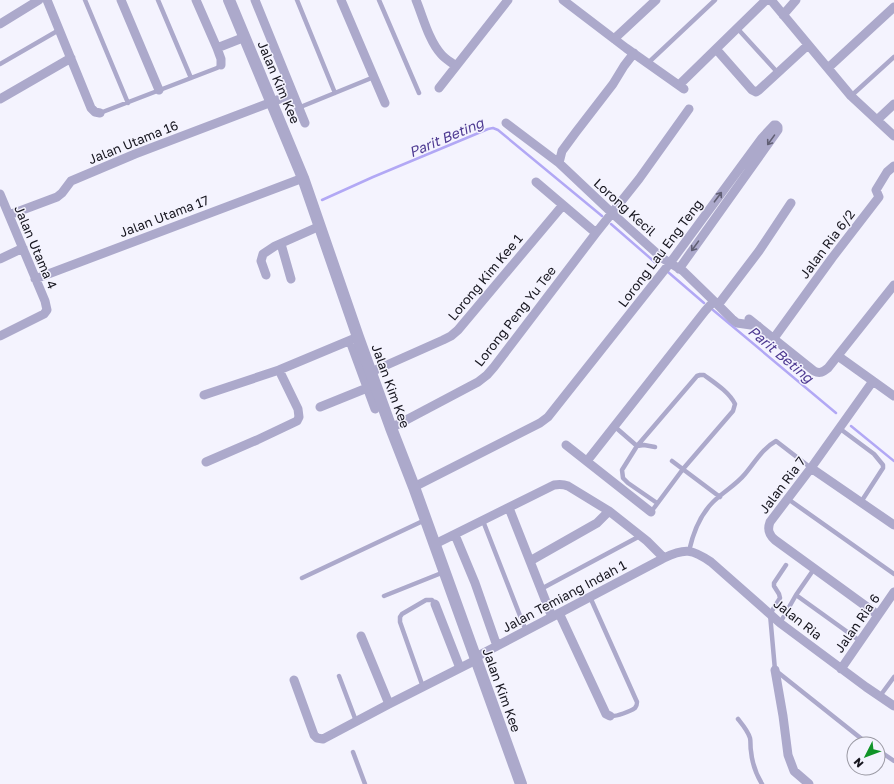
<svg xmlns="http://www.w3.org/2000/svg" width="894" height="784" font-family="'Golos Text',sans-serif">
<rect width="100%" height="100%" fill="#f4f3fe"/>
<g fill="none" stroke-linecap="round" stroke-linejoin="round">
<!-- stream -->
<path stroke="#b2a8f5" stroke-width="2.5" d="M322 200 373 177 488 129 493 128 498 130 602 216
M611 224 657 264
M668 272 704 303
M713 310 836 413
M851 426 894 461"/>
<!-- service -->
<path stroke="#aca9cb" stroke-width="4.5" d="M85 0 128 103
M158 0 191 78
M297 0 335 93
M379 0 419 93
M737 28 778 73
M648 63 715 0
M0 64 59 30
M851 96 894 57
M298 108 374 77
M100 113 217 68 221 65
M614 426 637 446 697 376 700 375H704C715 383 729 392 735 404L733 411 683 469 654 508
M839 428 874 454 883 465V468L861 502
M655 447 644 445 637 446 622 470 623 478 628 483 657 503
M672 461 720 497
M788 499 894 574
M483 521 526 631
M689 551C693 533 700 515 713 502 723 492 736 485 745 474 755 462 763 448 776 441L811 468
M786 565 774 583V586L779 594 780 598 770 614 775 670 868 744
M302 578 425 520
M541 589 640 536
M796 595 860 641
M384 596 444 572
M590 597 637 702C637 705 637 705 635 708 631 711 616 717 610 716
M780 623 796 595 814 569
M339 676 356 721
M423 687 400 622V617L402 614 426 600H432L435 604
M880 696 894 677
M738 719C742 724 748 731 750 738 751 742 750 747 751 751 752 763 756 774 762 784
M878 750 894 761
M353 752 365 784"/>
<!-- minor -->
<path stroke="#aca9cb" stroke-width="9" d="M47 0 91 108 95 112 100 113
M121 0 159 90
M196 0 217 48 221 59V65
M255 0 305 123
M341 0 385 103
M416 0C423 17 429 41 441 54 445 59 451 62 456 66
M563 0 626 48 684 89
M771 0 851 96 894 136
M783 15 796 0
M0 24 39 0
M614 39 656 0
M217 48 245 37
M716 49 752 90 756 92 759 90 808 45
M634 53 624 66 613 84 576 132 562 151 559 163 612 213 662 258 683 271 718 305 759 251 791 203
M828 68 894 7
M679 85 766 0
M439 88 508 0
M0 99 71 58
M877 120 894 104
M506 123 559 163
M536 182 596 233
M0 194 45 301 47 310 44 314 0 336
M9 215 57 197 62 193 71 181 135 154 293 94
M281 244 291 279
M0 259 23 248
M266 275 261 261 263 254 275 246 320 226
M35 279 303 178
M718 305 732 319 737 323 758 326
M749 319 814 371C820 374 823 372 828 368L894 285
M774 338 832 258 879 197 876 190 887 172 894 166
M350 341 375 409
M838 356 894 396
M371 372 443 340 451 336 458 330 563 205
M873 381 811 468 770 522C767 530 769 535 775 540L878 615
M204 395 279 370 358 337
M320 407 372 386
M391 428 478 382 487 375 494 367 596 233 639 179 689 109
M566 445 651 512
M587 461 705 311 714 301
M206 462 257 440 297 421 299 417 298 409 279 370
M811 468 894 525
M414 487 540 423 548 417 670 263 762 138 774 125H776L778 127V130L679 269
M509 508 552 617
M455 535 475 583 497 646
M435 544 554 485C560 484 563 484 568 486L609 511 647 541 664 558
M530 561 597 523 609 511
M435 604 460 668
M559 613 606 714 610 716
M361 636 389 704
M476 657 664 558C685 548 692 549 711 562L780 623 866 687 894 706
M841 669 894 592
M775 670 783 716 788 755 794 771 809 784
M294 680 314 735 317 738 323 739 389 704 476 660"/>
<!-- tertiary -->
<path stroke="#aca9cb" stroke-width="12" d="M229 0 303 178 358 337 391 428 414 487 521 784"/>
</g>
<!-- one-way arrows -->
<defs><path id="oneway-shaft" d="M-6 0H5M1.5-3L5.5 0L1.5 3" fill="none" stroke-width="1.6" stroke-linecap="round" stroke-linejoin="round"/></defs>
<g stroke="#615f74">
<use href="#oneway-shaft" transform="translate(771 140) rotate(126)"/>
<use href="#oneway-shaft" transform="translate(718 197) rotate(-53)"/>
<use href="#oneway-shaft" transform="translate(695 246) rotate(126)"/>
</g>
<g text-anchor="middle" dominant-baseline="central" stroke-width="3" stroke-linejoin="round" paint-order="stroke">
<!-- street labels -->
<g font-size="13" fill="#16151e" stroke="#f4f3fe">
<text transform="translate(279 82) rotate(67)">Jalan Kim Kee</text>
<text transform="translate(133 142) rotate(-22)">Jalan Utama 16</text>
<text transform="translate(625 207) rotate(42)">Lorong Kecil</text>
<text transform="translate(164 216) rotate(-21)">Jalan Utama 17</text>
<text transform="translate(827 244) rotate(-53)">Jalan Ria 6/2</text>
<text transform="translate(36 247) rotate(67)">Jalan Utama 4</text>
<text transform="translate(660 253) rotate(-53)">Lorong Lau Eng Teng</text>
<text transform="translate(485 277) rotate(-50)">Lorong Kim Kee 1</text>
<text transform="translate(515 316) rotate(-52)">Lorong Peng Yu Tee</text>
<text transform="translate(391 386) rotate(70)">Jalan Kim Kee</text>
<text transform="translate(782 485) rotate(-53)">Jalan Ria 7</text>
<text transform="translate(564 596) rotate(-28)">Jalan Temiang Indah 1</text>
<text transform="translate(798 619) rotate(38)">Jalan Ria</text>
<text transform="translate(857 623) rotate(-55)">Jalan Ria 6</text>
<text transform="translate(502 690) rotate(70)">Jalan Kim Kee</text>
</g>
<!-- water labels -->
<g font-size="14" font-style="italic" fill="#4d3991" stroke="#f4f3fe">
<text transform="translate(446 137) rotate(-23)">Parit Beting</text>
<text transform="translate(781 354) rotate(40)">Parit Beting</text>
</g>
</g>
<!-- north arrow -->
<g transform="translate(866 756) rotate(228)"><circle r="19" fill="#f4f3fe" stroke="#9b9aa4"/>
<path d="M0-3L7 15L0 10L-7 15Z" fill="#109428"/>
<text y="-6" font-size="11" font-weight="bold" text-anchor="middle" fill="#16151e">N</text>
</g>
</svg>
